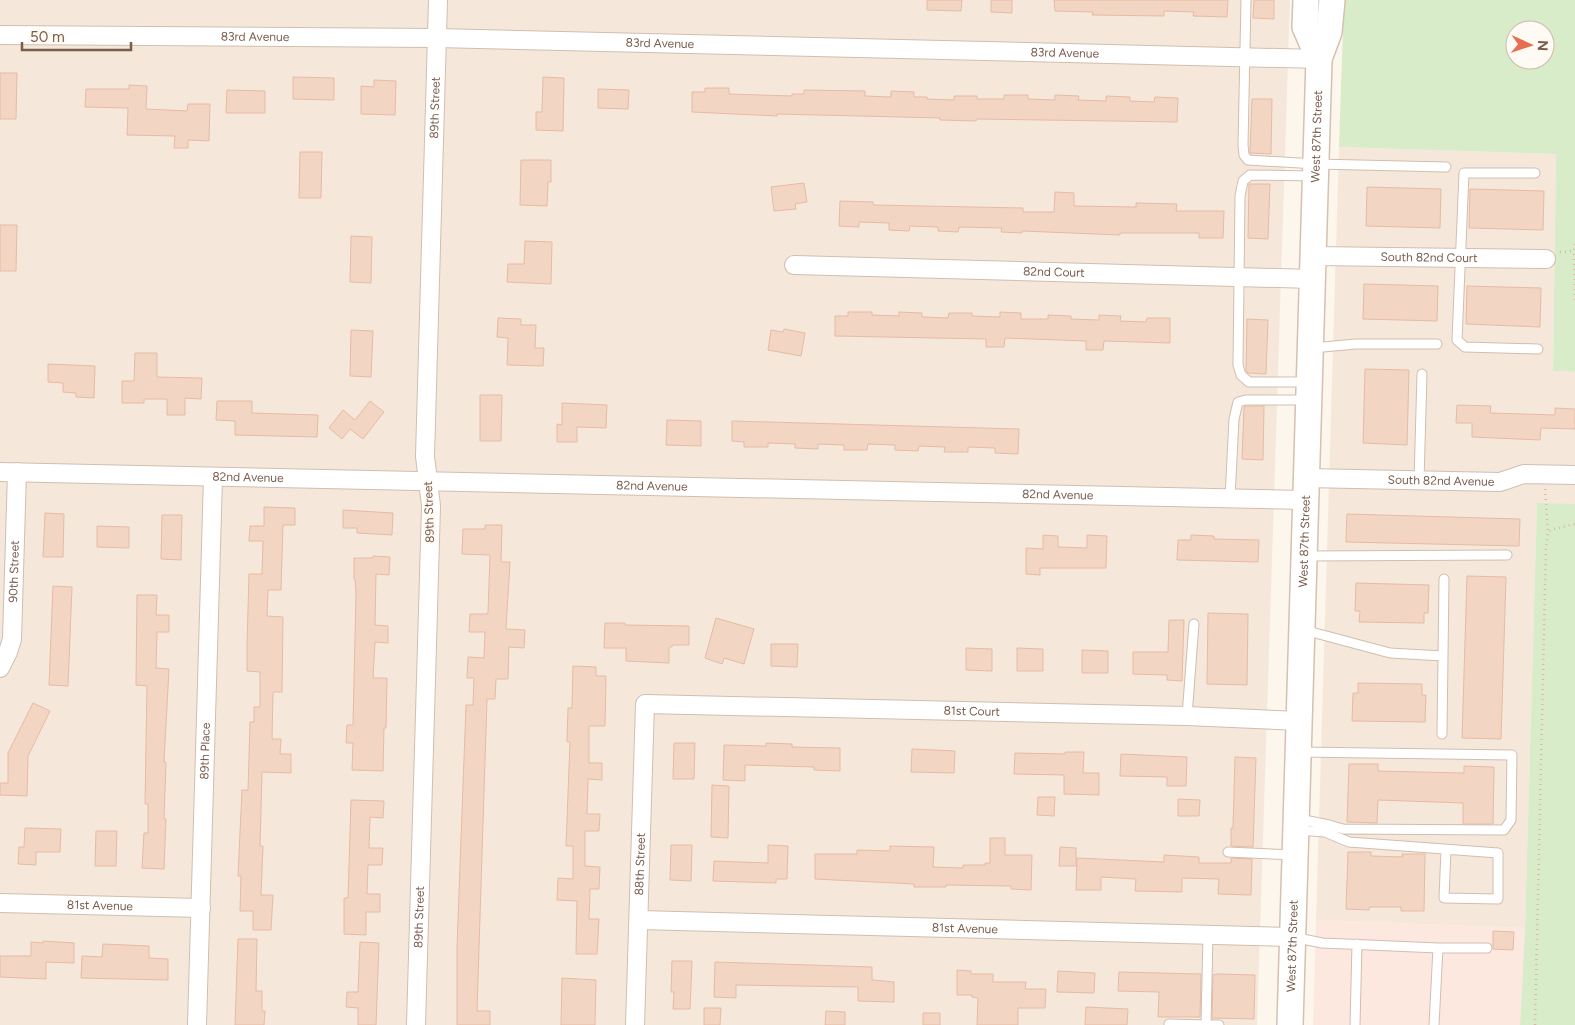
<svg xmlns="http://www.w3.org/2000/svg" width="1575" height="1025" font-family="Figtree,sans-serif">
<rect width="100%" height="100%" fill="#fdf6ec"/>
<!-- residential -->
<path fill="#f5e8da" d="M0 0H1290L1257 1025H0Z
M1339 147 1556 154 1553 371 1575 372V504H1537L1525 928 1316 920Z"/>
<!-- commercial -->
<path fill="#fde8e0" d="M1316 920 1525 928 1520 1025H1313Z"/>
<!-- green -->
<path fill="#d8ecc9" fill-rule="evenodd" d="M1344 0H1575V372L1553 371 1556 154 1339 147ZM1515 30H1545V60H1515Z
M1537 503 1575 504V1025H1520L1525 928Z"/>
<!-- building -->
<path fill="#f3d5c3" stroke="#e6bba3" d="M927 0H962L961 11 927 10Z
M991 0H1012V13L991 12Z
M1054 0H1228L1227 17 1193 16 1194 12 1164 11V16L1092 15 1093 12 1055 11Z
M1254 0H1274V19L1253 18Z
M0 73H17L16 119H0Z
M293 77 334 78V100L293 99Z
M543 77 564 78 563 131 536 130V112H542Z
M374 80 396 81 395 115 361 114V86L374 87Z
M129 85 147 86 146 109 187 111 188 104H210L209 141 188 140V148H174L175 136 127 135 128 108 85 107 86 89H129Z
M705 88H729V94L792 96V94H804V90L865 91V96L891 97V91L914 92V97H927V99L954 100V96H977V99H1004V95H1028V99L1055 100V95L1079 96 1078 100 1106 101V96L1130 97V101L1154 102 1155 97 1178 98 1177 122 977 119 976 121 940 120V118L777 114V116L692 112V92H705Z
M598 89 629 90 628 109 598 108Z
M227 90 265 91V113H226Z
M1252 99H1272L1271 154 1250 153Z
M300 152H322L321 198H299Z
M521 160H551V182H548L547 206 520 205Z
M804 183 807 202 795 204 796 209 774 211 771 187Z
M1249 184H1270L1268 239 1248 238Z
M1367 187 1441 189 1440 228 1366 226Z
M1470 189 1544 191 1543 230 1469 228Z
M1055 192 1074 193V206L1136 207V203L1177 204 1176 211H1224L1223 238H1199V233H1120V235L1022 231V233L1001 232 1002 228 959 227 958 232 938 231V227L910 226 909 231 889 230V223L859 222V227L839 226 840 201 873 202V205L1023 208V212H1054Z
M0 225H17L16 271H0Z
M351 236 372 237 371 283 350 282Z
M525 241 552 242 551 284 507 282 508 264H524Z
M1364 284 1438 286 1437 321 1363 319Z
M1467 286 1541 288 1540 327 1466 324Z
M848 312H872V315L899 316V312L922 313V317L948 318 949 313H972V316L1000 317V312L1021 313V319H1048V315L1071 316V319L1099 320V315L1121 316 1120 321 1146 322 1147 318H1170V343L1104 341 1103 350H1086V341L1005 338 1004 347H986V339L835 336V316H848Z
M498 318 521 319V325H536L535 348H544L543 366 507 365 508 338 497 337Z
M1247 319 1268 320 1266 374 1248 373 1246 371Z
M784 329 805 333 801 356 768 350 771 330 783 332Z
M351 330 373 331 371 377 350 376Z
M135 353H157V377L202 378 201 399 185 398V415H167V399H144V403H122V381H134Z
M48 364 95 366 94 398 76 397V393L63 392V383L48 382Z
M1365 369 1409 370 1407 445 1363 443Z
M480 395H502L501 441H480Z
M217 401H252V413L318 415 317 437 235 435V421L216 420Z
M370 401 384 412 363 439 350 429 342 439 329 428 343 410 355 420Z
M562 403 607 405 606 428 577 427V442H557V424L562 425Z
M1457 405 1491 406 1490 413 1555 415V408L1575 409V429L1541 428 1540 440 1472 437V423H1456Z
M1247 406H1264L1263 460 1242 459 1244 407Z
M667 420 701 421V446L666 445Z
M732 421 1019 429 1018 454 995 453V448L968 447V452H944L945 447 919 446 918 451 895 450V445L868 444 867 450H844V445L818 444V449L795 448V444L768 443V447H744V442L732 441Z
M264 507 295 508V525H283L281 590H268L267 616 283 617 282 692H273L272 739H281L280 754H291V773L262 772 260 846H263L261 895H273L271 930H253V911H240L241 876H238L242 790H248L250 722H254V707H260V672L247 671V644L249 574H262L263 541H249L250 526H264Z
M343 510 393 513 392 535 357 533V528H343Z
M45 513 64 514 63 557H43Z
M1347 514 1520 519 1519 546 1346 542Z
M162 515H182L181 560 161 559Z
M485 525H502L501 562H510L506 629 525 630 524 648 509 647 508 679H496L495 699H487L477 1011H490V1025H457V947L466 705H473L474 678H467L468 657 484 658 485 632H469L470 614H486L488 613 490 555 462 554 463 529H485Z
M97 526 129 527V548L97 547Z
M1043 535 1058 536V547L1087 548V535L1107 536 1106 568H1040V575L1026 574V548L1043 549Z
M1191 535 1214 536V539L1259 540 1258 562 1177 560 1178 540H1191Z
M373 556 390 557 389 575 376 574 375 625 388 626V643L375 642 373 678H387L386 728H384L383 771 352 770 353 743H346L347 725H353L356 593 355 579H354V558H373Z
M1467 576 1506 577 1501 739 1462 738Z
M1356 583 1429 585 1428 613H1424V623L1359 622 1360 611H1355Z
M53 586 72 587 68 686 49 685Z
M137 595H157L156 615H169V632H157L156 668 169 669 164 762H166L164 819H166L164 869 142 868 144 833H148V804H145L147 686 136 685Z
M1208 613 1248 614 1247 685 1207 684Z
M716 618 754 629 744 664 724 658 722 664 705 658Z
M1169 620H1184L1182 681 1167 680V675L1133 674V652H1168Z
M605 623H625V625L689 626V645H672V647H669V663L626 661V648H604Z
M771 644H798L797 667 771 666Z
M966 648 992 649V671L966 670Z
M1017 648 1043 649V671H1017Z
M1082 650 1108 651V673H1082Z
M573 666 596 667V676H606L605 726H589V763H602V780L588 779 587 814H600L599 831H585V866L600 867 599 889H590L589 919H599L597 954H576L577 901 557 900 558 878 573 879V846H566L570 742H567L568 708H572Z
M1358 683 1422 684V695H1426L1425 722 1352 721 1353 693H1358Z
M33 703 50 711 28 756 27 796 0 795V783H8V753Z
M674 743H695L694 779H673Z
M766 743 792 744V747L840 748V771L814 770V767L745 765V781L723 780 724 745 766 746Z
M912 749 955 751 954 773 911 772Z
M1065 752H1084L1083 773H1099V795L1064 794V775L1014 774 1015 753 1065 754Z
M1121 754 1187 757 1186 786H1167V777L1120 776Z
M1235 757 1256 758 1253 847 1231 846V828H1233Z
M1349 764H1378V771L1464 773V766L1494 767 1493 824H1463V803L1378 800 1377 823 1347 822Z
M712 785 729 786 728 838 711 837Z
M1038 797H1055L1054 816 1037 815Z
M1178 799 1200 800 1199 816H1178Z
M351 800 384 801 383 818 370 817 369 848H383L382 865H368L367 894H380V912H366V935L344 934V898H348Z
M25 828 61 829 60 852H36V865L18 864 19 847H24Z
M96 831H117L116 866H95Z
M990 838H1005V855H1032L1031 890 1011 889V886L946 885V887H914V884L815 879V854H857V850L890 851V846L934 847 933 867 963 868V865H985V863H990Z
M671 845H692L691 881 670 880Z
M768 845 788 846 787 879H776V883L713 881 714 861 768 863Z
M1060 847 1076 848V866H1059Z
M1348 852H1371V856L1403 857 1402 854H1425L1424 911H1401V907H1369V910L1346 909Z
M1164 855 1199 857V863H1231V858L1252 859 1251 895 1218 894 1219 879 1182 878V892L1135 891 1136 879 1101 877V890H1076L1077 858 1164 862Z
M1493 931 1514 932 1513 950 1493 949Z
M238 939H257L256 991H262V1011H265L264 1025H235Z
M43 941 74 943V963L46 962V979L0 977V956H31V942L43 943Z
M360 942 379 943 376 1025H358V1008L346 1007 347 992H358Z
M103 944 149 946V958L168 959V980L81 978 82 956 102 957Z
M672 961H692L690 1009H673L674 992H671Z
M715 962 872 967V980L894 982V1002L858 1001V987L736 985V998L714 997Z
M957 970 971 971V974H993V982H1026L1025 989H1046L1045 1008H1018V1025H977L978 998 972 997V995H957Z
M1058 971 1095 973 1094 993 1057 992Z
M1119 972 1201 974 1200 1017H1158L1159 992 1118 991Z
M1217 974 1255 975 1254 1019 1212 1018 1213 975Z
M562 978 596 980 595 1025H561Z
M1086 1007 1128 1009 1127 1025H1085Z
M704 1008H721L720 1025H704Z
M826 1011 845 1012V1025H825Z
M923 1013H940V1025H923Z"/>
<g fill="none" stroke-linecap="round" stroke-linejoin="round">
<!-- lane casing -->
<g stroke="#d1beb0" stroke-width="11">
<path id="lane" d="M1246 0 1243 145 1244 155 1248 160 1316 164 1446 167
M1535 173H1464L1457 340 1465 347 1538 349
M1312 348 1356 344H1437
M1309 382H1249L1241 375 1238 365 1240 196 1243 181 1250 175 1315 176
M1419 481 1422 374
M1230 498 1234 419 1238 402 1246 400H1308
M1306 556 1507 555
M1304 630 1390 653 1443 656
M1187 716 1194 624
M1442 734 1444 579
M1299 819 1329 825 1343 829 1504 830 1511 820 1512 755 1300 752
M1297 830 1325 832 1349 842 1498 853V899L1444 898 1446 850
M1228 852 1295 855
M1208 934 1206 1025H1219
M1293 937 1322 943 1438 948H1487
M1169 1024 1206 1025
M1355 1025 1357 944
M1434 1025 1438 948"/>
</g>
<!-- street casing -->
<g stroke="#d1beb0" stroke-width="20">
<g id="street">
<path id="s1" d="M0 35 437 38 1319 59"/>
<path id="s2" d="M1313 256 1546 259"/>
<path id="s3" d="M794 265 1312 279"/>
<path id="s4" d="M0 472 1305 500"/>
<path id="s5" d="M1306 478 1500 482 1524 474 1575 475"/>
<path id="s6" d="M0 668 8 652 12 639 17 472"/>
<path id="s7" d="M0 903 201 908"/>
<path id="s8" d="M639 920 1292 937"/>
<path id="s9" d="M197 1025 213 478"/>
<path id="s10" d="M416 1025 431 506 425 456 438 0"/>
<path id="s11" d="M635 1025 645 704 1187 716 1299 721"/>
</g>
</g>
<!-- secondary casing -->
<g stroke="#d6c0b0" stroke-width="28">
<g id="secondary">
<path d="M1306 0 1305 27 1319 59"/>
<path id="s12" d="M1290 1025 1319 59 1329 32 1332 0"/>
</g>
</g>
<!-- path -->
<path stroke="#d9b8a5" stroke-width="2.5" stroke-dasharray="1 4" stroke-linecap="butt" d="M1575 244 1574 251 1575 300
M1560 252 1574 251
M1545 489 1548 532
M1535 1025 1546 546 1548 532 1554 529 1575 524"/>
<!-- lane -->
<use href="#lane" stroke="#fff" stroke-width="9"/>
<!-- street -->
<use href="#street" stroke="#fff" stroke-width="18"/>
<!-- secondary -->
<use href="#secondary" stroke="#fff" stroke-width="25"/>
</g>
<g text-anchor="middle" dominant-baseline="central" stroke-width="4" stroke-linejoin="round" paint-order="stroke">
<!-- street labels -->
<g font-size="12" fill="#7a5c4d" stroke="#fffaf3">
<text stroke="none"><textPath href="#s1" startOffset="255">83rd Avenue</textPath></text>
<text stroke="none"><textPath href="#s1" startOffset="660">83rd Avenue</textPath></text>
<text stroke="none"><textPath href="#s1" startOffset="1065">83rd Avenue</textPath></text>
<text stroke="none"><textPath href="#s10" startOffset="918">89th Street</textPath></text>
<text stroke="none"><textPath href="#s12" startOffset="889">West 87th Street</textPath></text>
<text stroke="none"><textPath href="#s2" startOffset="116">South 82nd Court</textPath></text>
<text stroke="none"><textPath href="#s3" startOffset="260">82nd Court</textPath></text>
<text stroke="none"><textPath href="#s4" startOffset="248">82nd Avenue</textPath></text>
<text stroke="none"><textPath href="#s5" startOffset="135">South 82nd Avenue</textPath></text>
<text stroke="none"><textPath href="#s4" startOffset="652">82nd Avenue</textPath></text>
<text stroke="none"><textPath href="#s4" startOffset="1058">82nd Avenue</textPath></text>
<text transform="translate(429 512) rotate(-92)">89th Street</text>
<text stroke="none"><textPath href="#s12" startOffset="484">West 87th Street</textPath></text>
<text stroke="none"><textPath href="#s6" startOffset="99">90th Street</textPath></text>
<text stroke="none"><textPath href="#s11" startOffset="648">81st Court</textPath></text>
<text stroke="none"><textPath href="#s9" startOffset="274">89th Place</textPath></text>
<text stroke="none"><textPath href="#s11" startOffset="161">88th Street</textPath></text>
<text stroke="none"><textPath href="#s7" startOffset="100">81st Avenue</textPath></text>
<text stroke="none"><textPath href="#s10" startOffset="108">89th Street</textPath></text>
<text stroke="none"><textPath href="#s8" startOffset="326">81st Avenue</textPath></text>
<text stroke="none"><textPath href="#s12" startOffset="79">West 87th Street</textPath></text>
</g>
</g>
<!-- north arrow -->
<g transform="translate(1530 45) rotate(93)"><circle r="24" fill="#fffaf3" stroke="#cabbb1"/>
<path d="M0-4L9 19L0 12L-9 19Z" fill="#e76f51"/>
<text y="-8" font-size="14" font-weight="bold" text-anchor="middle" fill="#7a5c4d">N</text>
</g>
<!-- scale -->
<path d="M22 42v8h109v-8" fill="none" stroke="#7a5c4d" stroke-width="2.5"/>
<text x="30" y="42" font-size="15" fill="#7a5c4d" stroke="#fffaf3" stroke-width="4" paint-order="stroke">50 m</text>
</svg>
